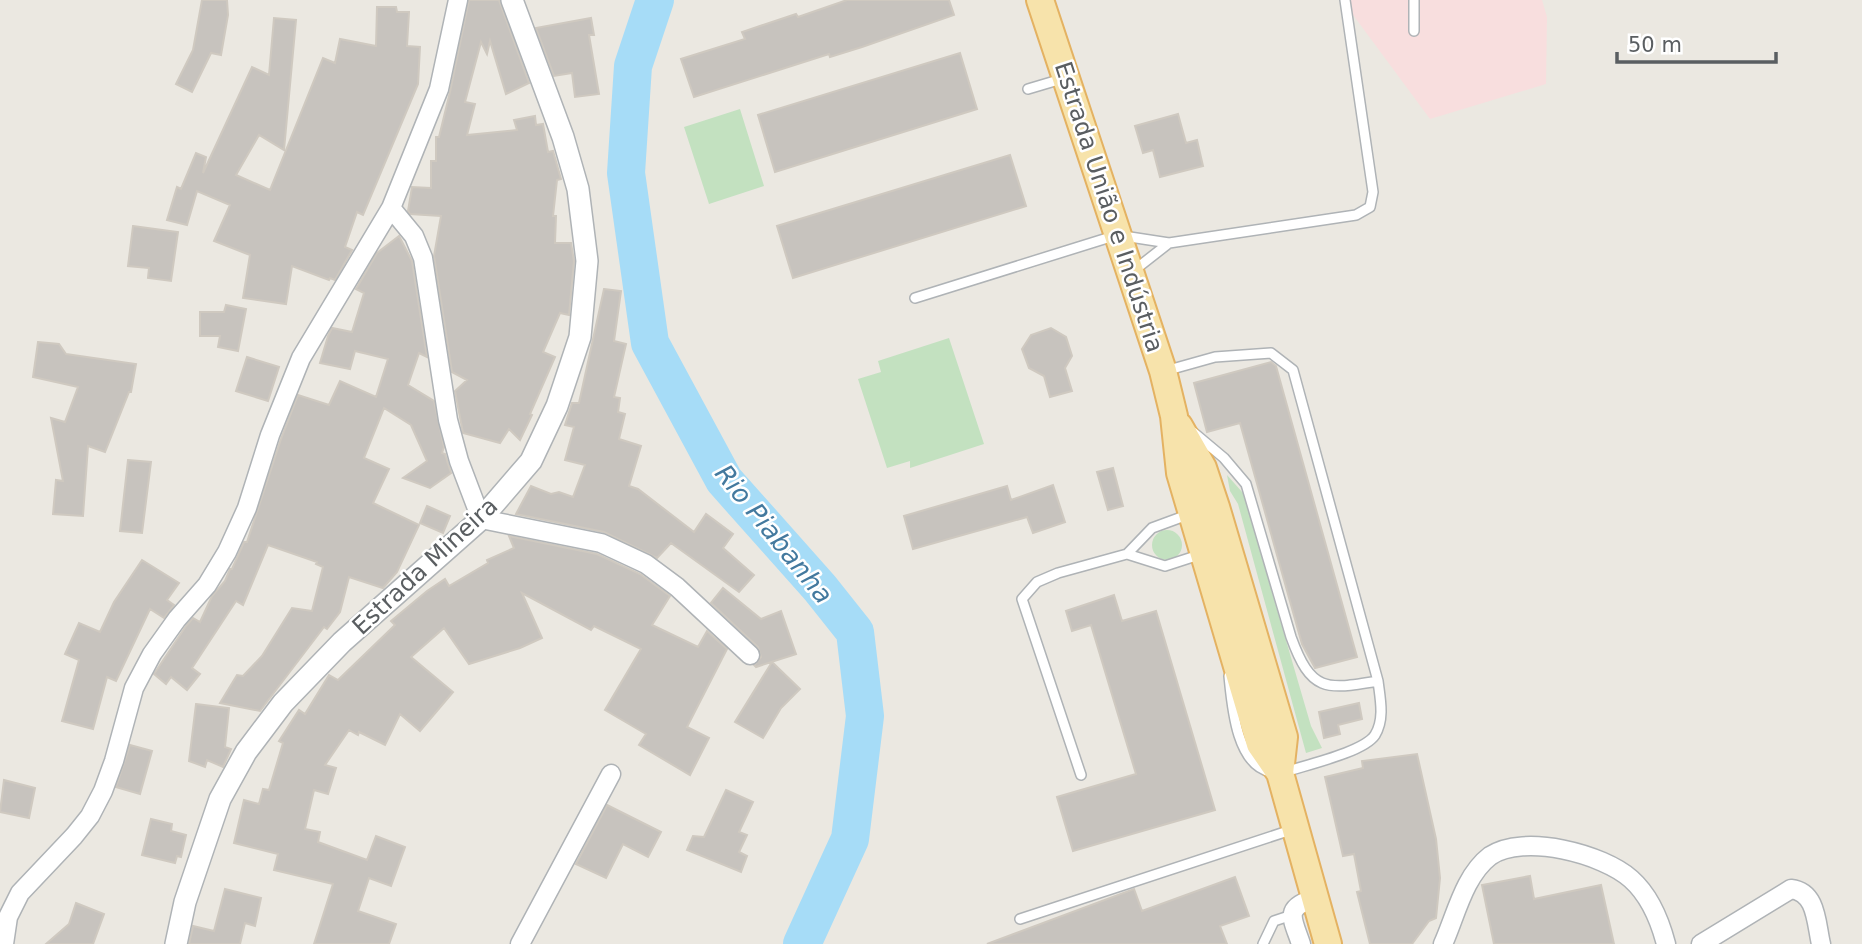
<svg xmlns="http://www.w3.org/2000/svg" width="1862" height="944" font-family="'DejaVu Sans',sans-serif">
<rect width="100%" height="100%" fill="#ebe8e1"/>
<!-- medical -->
<path fill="#f8dede" d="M1342 0H1542L1547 17 1546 84 1430 119Z"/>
<!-- green -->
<path fill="#c3e1c0" d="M740 109 764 186 709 204 684 127Z
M949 338 984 444 910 468V461L887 468 858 379 881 372 878 361Z
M1227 475 1243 493 1311 726 1322 748 1306 753 1238 504 1230 491Z
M1152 545a15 15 0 1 1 30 0a15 15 0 1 1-30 0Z"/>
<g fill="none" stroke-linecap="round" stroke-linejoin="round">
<!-- river -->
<path stroke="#a6dcf7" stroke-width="38" d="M655 0 633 66 626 173 650 343 724 480 820 588 855 632 865 716 850 839 802 944"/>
</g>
<!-- building -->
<path fill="#c7c3be" stroke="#cfc9c0" stroke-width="2" d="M202 0H227L228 15 221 55 211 53 192 92 176 84 193 50Z
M469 0H499L529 83 506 94 490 41 487 54 481 42 465 102 475 104 467 135 517 130 514 120 535 116 536 125 543 124 548 152 553 151 561 179 557 180 553 216H556L555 243H571L574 261 569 315 560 313 543 352 555 357 530 414 532 415 520 440 509 429 500 443 463 433 455 391 467 380 452 372 434 256 441 216 410 214 408 211 412 187 431 188V161H436V137H439L450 92Z
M847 0H949L954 15 862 47 830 57 829 54 694 97 681 59 745 39 742 32 796 14 798 17Z
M377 7H396L397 12H409L407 46 420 47 418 84 363 215 357 212 345 247 352 250 335 280 330 278 329 280 292 266 286 304 243 298 250 255 214 241 230 205 197 191 187 225 167 220 177 187 181 189 196 153 206 157 203 173 252 67 269 75 274 18 296 20 284 150 259 135 236 175 270 190 323 58 335 63 340 39 376 46Z
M591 18 594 35H589L599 94 575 97 572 73 554 76 536 28Z
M960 53 977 109 775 172 758 115Z
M1178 114 1186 143 1197 140 1203 166 1160 177 1153 150 1143 153 1135 126Z
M1010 155 1026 206 793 278 777 226Z
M133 226 178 232 171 281 148 278 149 268 128 266Z
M399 236 412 261 427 357 419 353 408 385 434 401 444 447 442 453 445 454 451 473 430 488 403 478 427 461 411 425 384 408 364 458 389 469 373 503 419 525 397 572 383 588 349 577 340 612 327 629 324 627 260 711 220 703 237 675 243 676 262 656 292 608 312 611 323 567 316 564 317 562 268 545 243 605 236 601 192 668 200 674 187 690 171 677 166 684 154 674 186 626 193 618 200 622 212 596 225 581 230 569H232L244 542H247L281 439 298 395 329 405 340 381 376 397 388 359 355 351 350 369 320 363 328 336 332 328 352 332 364 293 356 289 377 253Z
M604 289 621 291 614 341 626 344 614 397 620 398 618 412 625 414 619 439 641 446 629 486 638 489 694 532 706 514 733 534 723 548 754 575 739 592 671 543 657 558 604 532 516 514 531 486 551 494 559 492 573 497 585 465 565 460 574 427 565 425 572 403H579Z
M226 305 246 309 238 351 218 347 220 336H200V312H224Z
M1051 328 1066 337 1072 356 1065 368 1072 391 1050 397 1044 376 1029 368 1022 349 1031 335Z
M38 342 59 344 66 354 136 364 131 392H129L105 452 88 446 83 516 53 514 56 480 63 481 51 418 65 422 78 387 33 377Z
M247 357 279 367 268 401 236 391Z
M1271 362 1276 366 1357 657 1315 668 1302 644 1240 423 1207 432 1194 383Z
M128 460 151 462 142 533 120 531Z
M1113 468 1123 506 1108 510 1097 472Z
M1053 485 1065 522 1033 533 1027 517 913 549 904 516 1007 486 1011 500Z
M427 506 450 516 443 533 420 523Z
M509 536 597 554 640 574 670 596 652 625 698 647 707 631 727 649 687 727 709 738 690 775 639 745 646 734 605 710 641 649 594 626 591 630 522 593 542 638 520 648 469 664 444 628 411 657 453 692 420 731 400 714 385 745 359 732 358 735 349 730 325 765 336 768 328 794 314 790 305 829 320 832 318 842 367 860 376 836 405 847 391 886 369 878 358 911 396 924 389 944H314L333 884 274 870 278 854 234 843 244 800 259 804 263 789 269 790 283 743 279 741 299 710 305 714 329 675 338 680 395 625 391 621 427 591 445 579 449 586 488 563 487 560 514 548Z
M142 560 179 583 167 600 174 605 164 618 150 609 116 681 107 677 93 729 62 721 79 660 65 654 79 623 100 632 114 602Z
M723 588 761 619 781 611 796 654 756 667 754 665 761 657 758 647 711 603Z
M1114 595 1122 621 1156 611 1215 810 1073 851 1057 797 1136 774 1091 625 1072 631 1066 611Z
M772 662 800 689 781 708 763 738 735 722Z
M1359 703 1362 719 1338 725 1340 734 1324 738 1319 712Z
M196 704 229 708 225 747 231 749 223 767 207 760 205 767 189 761Z
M130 745 152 751 140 794 116 787Z
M1417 754 1436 839 1440 878 1436 918 1429 921 1412 944H1370L1357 892 1361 891 1354 854 1343 856 1325 777 1363 768 1362 761Z
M4 780 35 788 29 818 0 812Z
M726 790 753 802 739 832 747 835 739 852 747 856 741 872 687 850 693 836 704 837Z
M607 805 661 832 648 857 623 844 606 878 576 864Z
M151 819 172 824 171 831 186 835 181 857 177 856 175 863 142 855Z
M1530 876 1534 899 1601 885 1614 944H1494L1482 885Z
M1235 877 1249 916 1220 926 1227 944H987L1134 889 1142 911Z
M225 889 261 898 255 926 245 923 240 944H189L193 926 214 931Z
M76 903 104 914 93 944H46L69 924Z"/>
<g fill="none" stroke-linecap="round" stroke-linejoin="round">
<!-- service casing -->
<g stroke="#afb3b6" stroke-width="12">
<path id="service" d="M1414 31V0
M1028 89 1065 78
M1132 272 1169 243
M915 298 1117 235 1169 243 1356 215 1370 207 1373 192 1345 0
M1165 371 1215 357 1271 353 1293 370 1378 681C1380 698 1385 719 1375 735 1364 752 1306 765 1285 772
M1193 432 1224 458 1246 484 1291 637C1311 692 1325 690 1378 681
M1127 554 1165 566 1202 554
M1229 676C1232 705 1236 765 1271 772
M1081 775 1022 599 1037 582 1058 573 1127 554 1152 528 1190 514
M1020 919 1294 829
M1263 944 1274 921 1292 915"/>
</g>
<!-- minor casing -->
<g stroke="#afb3b6" stroke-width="21">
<path id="minor" d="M391 208 414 236 423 258 448 420 459 461 481 519 601 543 646 564 677 587 750 655
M4 944 8 917 20 893 74 836 90 816 103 791 114 761 134 688 152 654 177 619 207 585 227 552 247 508 270 435 301 358 391 208 439 89 458 0
M520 944 611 774
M1301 944C1292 917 1283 908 1316 898
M1443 944C1456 915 1464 876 1490 856 1524 833 1603 854 1631 879 1649 895 1660 921 1666 944
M1701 944 1791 889C1817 892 1816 923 1821 944"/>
</g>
<!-- tertiary casing -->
<g stroke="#afb3b6" stroke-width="24">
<path id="tertiary" d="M176 944 185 902 220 799 246 752 283 703 342 642 481 519 531 461 557 406 580 337 587 261 578 189 563 137 512 0"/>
</g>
<!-- primary casing -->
<g stroke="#e4b262" stroke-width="30">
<path id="primary" d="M1040 0 1163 371 1174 416 1180 473 1260 744 1280 773 1328 944
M1179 426 1203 468 1216 507 1284 737 1280 773"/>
</g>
<!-- service -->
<use href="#service" stroke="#fff" stroke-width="9"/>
<!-- minor -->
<use href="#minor" stroke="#fff" stroke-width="18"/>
<!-- tertiary -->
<use href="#tertiary" stroke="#fff" stroke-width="21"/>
<!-- primary -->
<use href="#primary" stroke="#f7e3ab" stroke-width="26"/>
</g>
<g text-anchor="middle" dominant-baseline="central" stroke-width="5" stroke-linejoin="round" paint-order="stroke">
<!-- street labels -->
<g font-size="24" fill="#5a5e61" stroke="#fff">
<text transform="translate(1109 207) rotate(72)">Estrada União e Indústria</text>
<text transform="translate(425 566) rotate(-43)">Estrada Mineira</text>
</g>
<!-- water labels -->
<g font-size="26" font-style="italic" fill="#43799e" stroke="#fff">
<text transform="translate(774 534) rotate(51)">Rio Piabanha</text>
</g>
</g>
<!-- scale -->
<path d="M1617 52v10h159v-10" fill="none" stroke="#5a5e61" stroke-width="3.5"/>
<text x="1628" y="52" font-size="21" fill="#5a5e61" stroke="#ffffff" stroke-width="5" paint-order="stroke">50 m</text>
</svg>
